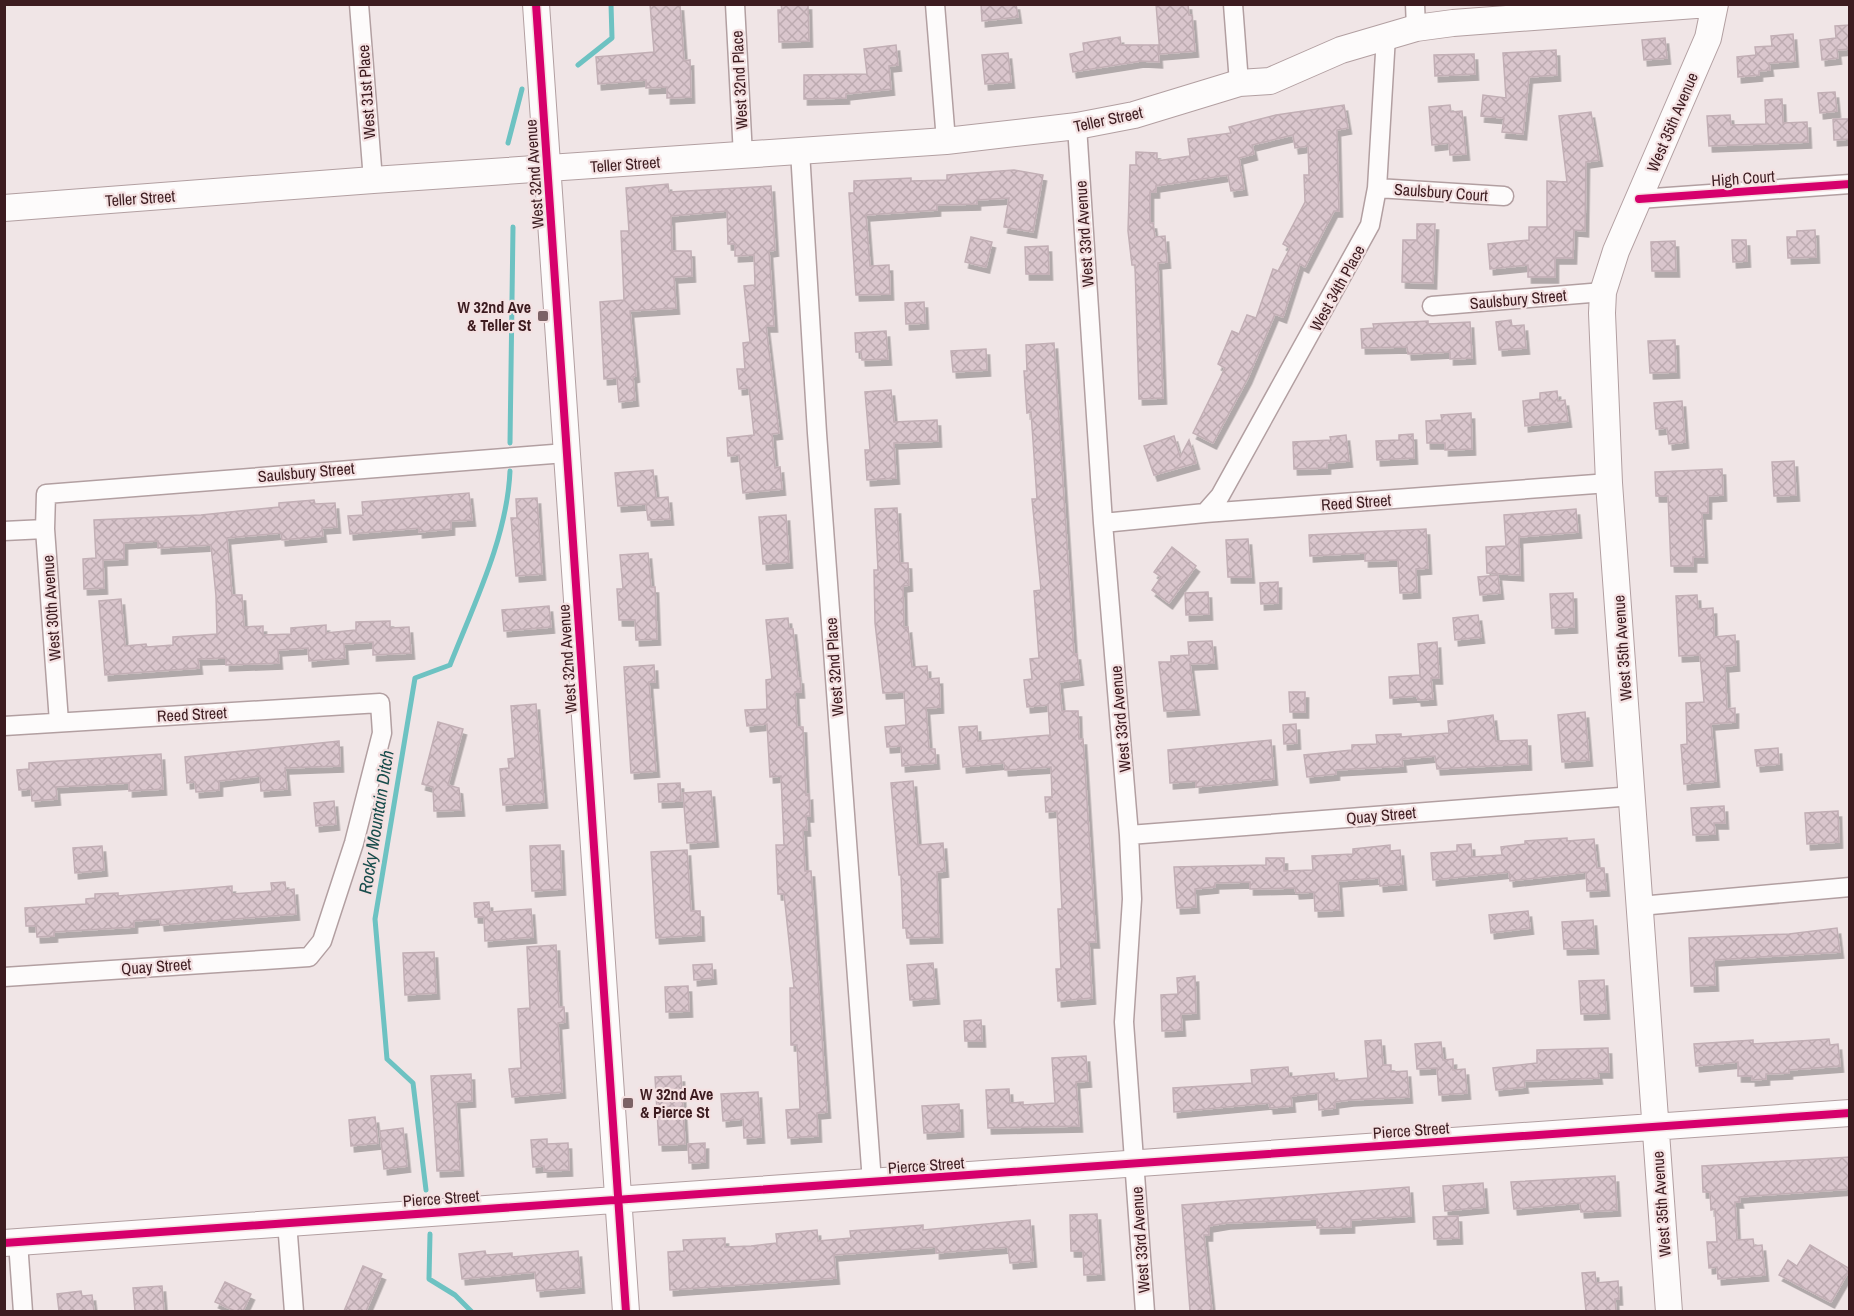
<svg xmlns="http://www.w3.org/2000/svg" width="1854" height="1316" font-family="'Archivo Narrow',sans-serif">
<defs>
<pattern id="building-cross-hatch" width="8" height="8" patternUnits="userSpaceOnUse" patternTransform="scale(1.5)"><rect width="8" height="8" fill="#dac6cd"/><path d="M0 0l8 8M0 8l8-8" fill="none" stroke="#bcaab0"/></pattern>
<filter id="shadow"><feDropShadow dx="3.5" dy="6" stdDeviation="0" flood-color="#0004"/></filter>
</defs>
<rect width="100%" height="100%" fill="#f0e5e6"/>
<g fill="none" stroke-linecap="round" stroke-linejoin="round">
<!-- stream -->
<path stroke="#6dc2c2" stroke-width="5" d="M578 65 612 38 611 4
M508 143 522 89
M510 443 513 227
M426 1190 413 1083 387 1059 375 919 415 678 450 665C474 604 507 538 510 471
M430 1234 429 1279 455 1295 472 1312"/>
</g>
<!-- building -->
<path fill="url(#building-cross-hatch)" stroke="#c2afb5" stroke-width="1.5" filter="url(#shadow)" d="M650 4 680 5 684 61 690 60 691 97 667 98V87L646 88V80L598 84 596 57 654 52Z
M781 4H808L809 41 779 42 778 10H782Z
M981 4H1016L1018 17 982 21Z
M1156 4H1188L1189 15H1192L1195 51 1160 54Z
M1850 25V49L1837 50 1838 58 1822 60 1820 40 1836 38 1835 26Z
M1793 34 1795 61 1769 63 1770 70 1759 71V75L1738 77 1737 57 1756 55 1755 47 1772 46 1771 36Z
M1120 37 1121 45H1158L1159 62 1141 61 1073 72 1070 54 1084 51 1083 43Z
M1665 38 1667 58 1644 60 1642 40Z
M896 45 898 65 889 66 891 89 846 94V98L804 99V75L867 74 864 49Z
M1556 50 1557 75 1529 77 1523 134 1502 132 1504 118 1481 116 1483 95 1506 98 1503 53Z
M1008 53 1011 82 985 84 982 55Z
M1474 54 1475 74 1435 76 1434 55Z
M1835 92 1837 111 1820 113 1818 93Z
M1782 99 1783 123 1807 122 1808 142 1709 146 1707 116 1730 115 1731 125 1766 124 1765 100Z
M1344 105 1348 128 1337 130 1339 211H1334L1305 267 1300 264 1283 317 1275 314 1248 378 1213 443 1193 433 1225 368 1218 364 1232 331 1239 334 1247 315 1256 318 1273 269 1278 271 1290 248 1283 244 1305 202 1304 175H1309L1308 146 1295 148 1293 135 1252 145 1254 154 1239 158 1244 189 1231 191 1228 175 1156 186V192H1150V223H1153L1155 237 1165 236 1167 262 1158 263 1163 398 1139 399 1135 265H1132L1128 231 1130 165H1136V152L1157 153V161L1190 156 1188 139 1231 133 1229 127 1276 115Z
M1450 105 1451 112 1462 111 1466 154 1450 155 1449 143 1432 145 1429 107Z
M1591 112 1599 160 1586 162 1585 231 1574 230 1573 258H1555V277H1528V265L1490 269 1488 244 1529 240V227H1547V181L1567 182 1559 116Z
M1833 119H1850V139L1834 140Z
M1014 170 1043 175 1033 232 1004 227 1009 198 977 200V204L937 205V210L866 215 870 266 889 265 890 294 856 295 849 193H854V181L911 178V181L947 180V175Z
M668 184 669 192 771 186 775 250 769 251 774 326H766L779 433 772 434 775 468 780 467 782 489 743 493 739 455 728 456 727 438 754 435 749 388 739 389 737 369H745L743 343 750 342 744 286 755 285 754 255 735 256V244H728L727 211 671 216 672 251H691L692 276 674 277 676 308 630 311 636 376 633 377 635 400 619 402 617 378 604 379 600 302 624 300 621 231H629L626 188Z
M1417 224H1435L1433 283 1402 282 1403 240H1417Z
M1815 230 1816 257 1788 258 1787 237H1797V231Z
M971 237 992 242 986 267 965 262Z
M1732 240H1746L1747 261 1733 262Z
M1675 241 1676 271H1652L1651 242Z
M1048 246 1049 274H1026L1025 247Z
M924 302 925 323 906 324 905 303Z
M1511 320 1512 326 1524 325 1526 348 1499 350 1496 322Z
M1428 321V324L1470 322 1472 358 1450 359V352L1408 354 1407 347 1362 348 1361 329 1374 328 1373 324Z
M886 331 888 359 862 360 861 352H856L855 333Z
M1675 340 1676 372 1650 373 1648 341Z
M1054 343 1074 654H1077L1080 679 1059 682 1062 711H1078L1079 739H1083L1096 942H1089L1092 998 1058 1001 1056 969H1061L1058 909H1062L1057 811 1046 812 1045 797H1052L1051 767 1005 770 1004 763 963 767 959 727 977 726 978 741 1050 735 1048 705 1027 707 1024 680 1032 679 1030 659 1039 658 1034 591 1041 590 1032 499H1037L1031 412 1027 413 1024 371H1027L1026 345Z
M986 349 987 370 953 372 951 351Z
M891 390 894 422 937 420 938 441 894 443 896 478 867 480 865 450H870L865 392Z
M1557 391 1558 401 1565 400 1568 421 1525 426 1523 401 1540 399V393Z
M1682 401 1685 442 1669 444 1667 428 1656 429 1654 403Z
M1471 413 1472 449 1445 450V443H1427L1426 421 1442 420 1441 415Z
M1413 434 1414 458 1377 460 1376 441 1399 440V435Z
M1346 435 1349 461 1327 463V468L1294 469 1293 442 1331 440 1330 437Z
M1174 436 1180 457 1189 440 1196 463 1154 475 1144 446Z
M1794 461 1796 495 1774 496 1772 462Z
M1722 469 1723 495 1708 496V513H1702L1704 557H1693V566H1671L1668 496H1656L1655 472Z
M653 470 656 498 668 497 670 519 648 520 646 504 618 506 615 473Z
M469 493 472 520 451 521V529L419 532V528L350 534 348 516 363 515 362 502Z
M537 498 542 574 516 576 511 518H517L516 499Z
M314 500 315 504 335 503 337 527 322 528 323 536 282 540 281 533 227 538 232 595H242L244 627 263 626V635L291 634V628L326 625V633L356 630V622L390 621V628L409 627 411 653 373 655V642L344 644 345 658 309 661 308 648 278 650 279 663 226 665V658L198 659 199 668 105 675 99 601 121 599 125 646 146 644 147 647 173 645V637L217 634 216 596 211 545 158 548V541L124 543V559L103 560 104 588 84 589 83 559 96 558 94 520 201 515 279 507V503Z
M897 508 900 563H908L909 585 903 586 904 628 908 627 912 667 927 666 928 679 939 678 940 707 926 708 929 749H935L936 763 902 766 901 746 887 747 885 727 906 725 904 692 883 693 875 623 874 570H878L875 509Z
M1576 509 1578 532 1519 537 1520 575 1487 573 1486 547 1506 546 1504 515Z
M786 515 789 562 763 564 759 517Z
M1426 529 1428 568 1416 569 1417 592 1400 593 1398 560 1365 561V553L1310 556 1309 535Z
M1248 539 1251 577H1228L1226 540Z
M1172 547 1196 566 1169 603 1152 590 1161 577 1154 572Z
M648 553 651 587H655L657 639 636 640 635 620H619L617 589H623L620 555Z
M1498 575 1500 593 1480 595 1478 577Z
M1278 582V603L1261 604 1260 583Z
M1208 592 1209 614 1186 615 1185 593Z
M1573 593 1574 627 1552 628 1550 594Z
M1697 595 1698 609 1713 608 1714 637 1735 635 1736 665 1725 666 1727 709 1735 708V722L1711 724 1716 781 1684 784 1681 745 1687 744 1686 703 1704 702 1700 655 1679 656 1676 596Z
M549 606 551 627 504 631 502 610Z
M1478 615 1481 637 1455 640 1453 618Z
M788 618 789 629H793L798 678H800L801 692H795L797 727H803L806 795 809 794 810 816H806L807 830H803L805 871H811L827 1112 817 1113 818 1136 788 1138 786 1110 800 1109 797 1045H791L790 988H794L784 894H778L776 845H784L781 776 770 777 767 724 747 726 745 710 767 709 766 680 772 679 766 620Z
M1212 641 1214 663 1190 664 1196 709 1164 711 1159 662H1171V656L1189 655 1188 642Z
M1437 642 1439 678H1431L1433 699 1418 700 1417 696 1390 698 1389 677 1420 675 1418 644Z
M654 665 655 682H649L656 771 631 773 624 667Z
M1289 692H1305V712H1290Z
M536 704 544 802 503 805 500 769 509 768 508 759 515 758 511 706Z
M1585 712 1589 760 1562 762 1558 715Z
M1493 715 1496 741 1527 740 1528 764 1437 769 1435 756 1402 759 1403 766 1336 770V774L1307 777 1304 755 1352 750V745L1377 744 1376 735 1401 734V737L1449 733 1448 721Z
M438 722 463 729 448 785 459 788 461 810 434 811 433 787 422 784Z
M1296 724 1297 743 1284 744 1283 725Z
M1271 740 1274 779 1196 787V781L1170 783 1168 750Z
M339 741 340 766 285 768 287 789 261 791 260 776 219 781V790L196 792 195 782 187 783 185 757Z
M1778 748 1779 764 1757 766 1755 750Z
M161 754 163 789 129 791V783L56 787 57 799 32 801 31 789 19 790 17 770 29 769V763Z
M913 781 918 845 943 843 945 871 937 872 939 937 907 938 906 928H903L901 875H899L891 783Z
M680 783 681 801 659 802 658 784Z
M711 791 715 841 687 843 683 793Z
M334 801 336 824 316 826 314 803Z
M1724 806 1725 823H1714L1715 834 1693 835 1691 808Z
M1838 811 1839 842 1807 844 1805 813Z
M1567 838V841L1594 839 1597 868H1604L1606 890 1587 891 1586 872 1510 881 1509 872 1433 880 1431 853 1457 851V845L1471 844 1472 857 1502 855 1501 847 1525 844V841Z
M560 845 562 889 532 891 530 846Z
M1390 845V851L1400 850 1403 884 1380 886 1379 878 1338 881 1340 910 1315 911 1314 892 1296 893 1295 888 1250 889V882L1215 883V887L1195 889 1196 907 1177 908 1174 867 1266 865V858H1284V871L1313 870 1312 856 1353 854V849Z
M102 846 104 870 75 873 73 848Z
M687 850 691 911H700L701 935 656 938 651 852Z
M285 882 286 890 294 889 296 914 161 925 160 919 134 921V927L54 932V936L37 937 36 926H26L25 908 86 904V899L95 898V894L118 893V896L232 886V894L272 891 271 883Z
M489 902 490 912 531 909 533 937 485 941 484 917H475L474 903Z
M1528 911 1530 928 1491 933 1489 915Z
M1593 920 1595 948 1564 949 1562 922Z
M1837 928 1840 952 1714 960 1715 985 1691 986 1689 938 1789 934Z
M556 945 559 1007H564L565 1022 558 1023 562 1092 512 1097 509 1069 521 1068 518 1009 530 1008 527 947Z
M434 952 436 993 405 995 403 953Z
M933 963 936 998 910 1000 907 965Z
M712 964 713 978 694 980 693 965Z
M1195 976 1196 1013 1181 1014 1182 1030 1162 1031 1161 995 1178 994 1177 978Z
M1604 980 1606 1013 1581 1014 1579 981Z
M688 986 689 1011 666 1012 665 987Z
M981 1020 982 1041H965L964 1021Z
M1829 1039 1830 1045 1838 1044 1840 1066 1789 1070V1073L1766 1074V1079L1752 1080V1076H1738V1062L1696 1066 1694 1044 1753 1040V1044Z
M1381 1040 1383 1065H1391V1072L1407 1071 1409 1097 1350 1100 1335 1102V1108L1319 1110 1318 1093 1291 1096 1292 1106 1270 1108 1269 1103 1174 1112 1173 1088 1252 1083 1251 1070 1288 1067 1289 1077 1334 1073 1335 1081 1368 1078 1365 1041Z
M1441 1042 1443 1060 1453 1059V1070L1465 1069 1467 1093 1439 1095 1437 1068 1417 1069 1415 1044Z
M1608 1048 1609 1072H1598L1599 1078 1524 1081 1525 1087 1496 1090 1493 1068 1537 1063V1050Z
M1086 1056 1088 1081 1076 1082 1079 1126 988 1128 986 1090 1009 1089 1010 1103 1023 1102V1105L1055 1103 1052 1058Z
M471 1074 472 1101 456 1102 460 1170 437 1171 431 1076Z
M681 1076 685 1144 659 1145 655 1077Z
M758 1092 761 1137 744 1138 743 1119 723 1121 721 1094Z
M959 1104 960 1131 924 1133 922 1106Z
M375 1117 378 1143 351 1146 349 1120Z
M403 1128 407 1166 384 1169 380 1131Z
M547 1139V1144L568 1143 569 1170 544 1171V1166L533 1167 531 1140Z
M705 1143V1162L689 1163 688 1144Z
M1850 1157V1189L1739 1197 1740 1202H1735L1737 1240 1753 1239 1754 1246 1762 1245 1765 1275 1718 1279 1717 1267 1709 1268 1707 1242H1717L1715 1209 1711 1210 1710 1192H1703L1702 1166Z
M1615 1176 1617 1210 1581 1212 1580 1203 1514 1209 1511 1182Z
M1483 1183 1485 1207 1445 1211 1443 1186Z
M1409 1187 1411 1216 1351 1220V1227L1317 1228V1219L1227 1223 1209 1226V1235H1204L1212 1311H1190L1182 1205Z
M1097 1214 1101 1274 1084 1275 1083 1251H1071L1070 1215Z
M1458 1216 1459 1238 1434 1239 1433 1217Z
M1030 1220 1033 1261 1010 1263 1008 1247 936 1253V1247L834 1255 836 1278 670 1290 668 1252 684 1251 683 1240 725 1238V1247L751 1246 777 1243 776 1234 817 1230 818 1241 851 1238 850 1231 923 1225V1230Z
M1810 1245 1850 1269 1831 1302 1779 1275 1788 1260 1797 1266Z
M485 1251 486 1255 512 1253V1257L578 1251 581 1287 537 1291 535 1272 462 1279 459 1254Z
M363 1266 382 1274 366 1311H344Z
M1595 1272 1596 1283 1618 1281 1619 1299H1615L1616 1311H1586L1582 1273Z
M225 1282 251 1294 243 1311H235L215 1302Z
M162 1286 164 1311H135L133 1288Z
M81 1291 82 1296 92 1295 94 1311H59L57 1294Z"/>
<g fill="none" stroke-linecap="round" stroke-linejoin="round">
<!-- street casing -->
<g stroke="#b29fa1" stroke-width="21">
<path id="street" d="M359 4 373 180
M735 4 743 156
M935 4 946 141
M1233 4 1239 83
M1415 4 1416 28
M1077 126 1103 523 1129 835 1132 899 1124 1022 1145 1312
M800 151 817 433 872 1182
M1377 188 1504 196
M1639 199 1850 184
M1432 306 1603 292
M1205 513 1220 496 1370 225 1377 188 1386 36
M1103 523 1205 513 1609 483
M4 531 45 529
M59 722 45 529 46 494 566 453
M4 726 380 703 382 733 354 843 322 941 309 957 4 977
M1129 835 1633 796
M1640 906 1850 887
M287 1222 294 1312
M18 1242 23 1312"/>
</g>
<!-- secondary casing -->
<g stroke="#b29fa1" stroke-width="28">
<path id="secondary" d="M536 4 626 1312
M4 208 373 180 946 141 1077 126 1134 115 1239 83 1270 81 1341 50 1416 28 1453 23 1709 4
M4 1243 1850 1113
M1669 1312 1609 483 1602 313 1603 292 1616 251 1708 38 1715 4"/>
</g>
<!-- street -->
<use href="#street" stroke="#fdfbfb" stroke-width="18"/>
<!-- secondary -->
<use href="#secondary" stroke="#fdfbfb" stroke-width="26"/>
<!-- cycleway casing -->
<g stroke="#f4e1e2" stroke-width="11">
<path id="cycleway" d="M536 4 626 1312
M1639 199 1850 184
M4 1243 1850 1113"/>
</g>
<!-- cycleway -->
<use href="#cycleway" stroke="#d6006c" stroke-width="8"/>
</g>
<!-- markers -->
<g fill="#7c6265" stroke="#f4e1e2" stroke-width="2">
<rect x="537" y="310" width="12" height="12" rx="3"/>
<rect x="622" y="1097" width="12" height="12" rx="3"/>
</g>
<g text-anchor="middle" dominant-baseline="central" stroke-width="4.5" stroke-linejoin="round" paint-order="stroke">
<!-- street labels -->
<g font-size="16" fill="#3d1c20" stroke="#f4e1e2">
<text transform="translate(739 80) rotate(-93)">West 32nd Place</text>
<text transform="translate(366 92) rotate(-94)">West 31st Place</text>
<text transform="translate(1108 119) rotate(-12)">Teller Street</text>
<text transform="translate(1672 122) rotate(-67)">West 35th Avenue</text>
<text transform="translate(625 164) rotate(-4)">Teller Street</text>
<text transform="translate(534 174) rotate(-94)">West 32nd Avenue</text>
<text transform="translate(1743 178) rotate(-4)">High Court</text>
<text transform="translate(1441 192) rotate(4)">Saulsbury Court</text>
<text transform="translate(140 198) rotate(-4)">Teller Street</text>
<text transform="translate(1084 234) rotate(-94)">West 33rd Avenue</text>
<text transform="translate(1337 288) rotate(-61)">West 34th Place</text>
<text transform="translate(1518 299) rotate(-5)">Saulsbury Street</text>
<text transform="translate(306 472) rotate(-5)">Saulsbury Street</text>
<text transform="translate(1356 502) rotate(-4)">Reed Street</text>
<text transform="translate(51 608) rotate(-94)">West 30th Avenue</text>
<text transform="translate(1622 648) rotate(-94)">West 35th Avenue</text>
<text transform="translate(567 659) rotate(-94)">West 32nd Avenue</text>
<text transform="translate(834 667) rotate(-94)">West 32nd Place</text>
<text transform="translate(192 714) rotate(-3)">Reed Street</text>
<text transform="translate(1120 719) rotate(-95)">West 33rd Avenue</text>
<text transform="translate(1381 815) rotate(-5)">Quay Street</text>
<text transform="translate(156 966) rotate(-4)">Quay Street</text>
<text transform="translate(1411 1130) rotate(-4)">Pierce Street</text>
<text transform="translate(926 1165) rotate(-4)">Pierce Street</text>
<text transform="translate(441 1198) rotate(-4)">Pierce Street</text>
<text transform="translate(1661 1204) rotate(-94)">West 35th Avenue</text>
<text transform="translate(1140 1240) rotate(-94)">West 33rd Avenue</text>
</g>
<!-- poi labels -->
<g font-size="16" font-weight="bold" fill="#3d1c20" stroke="#f4e1e2" text-anchor="end">
<text x="531" y="307">W 32nd Ave<tspan x="531" dy="18">&amp; Teller St</tspan></text>
<text x="640" y="1094" text-anchor="start">W 32nd Ave<tspan x="640" dy="18">&amp; Pierce St</tspan></text>
</g>
<!-- water labels -->
<g font-size="18" font-style="italic" fill="#174c4b" stroke="#f4e1e2">
<text transform="translate(376 822) rotate(-81)">Rocky Mountain Ditch</text>
</g>
</g>
<!-- border -->
<rect width="1854" height="1316" fill="none" stroke="#3d1c20" stroke-width="12"/>
</svg>
